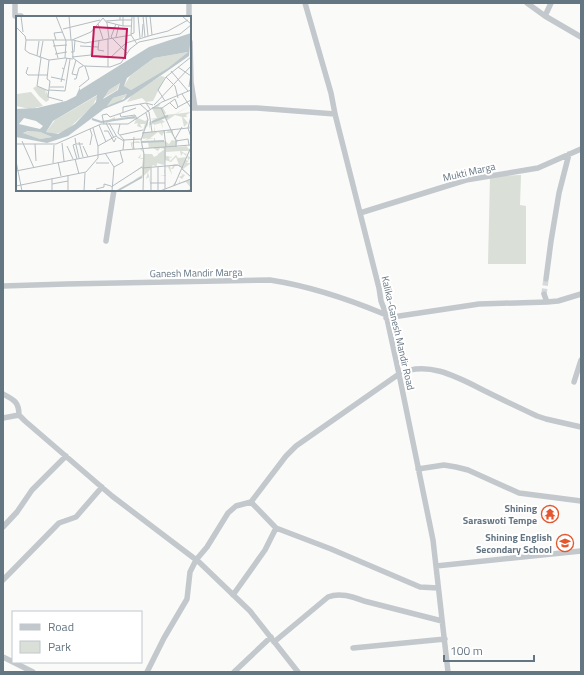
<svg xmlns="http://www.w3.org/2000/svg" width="584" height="675" font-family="'Titillium Web',sans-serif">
<rect width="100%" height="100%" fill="#fafaf8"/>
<!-- green -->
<path fill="#dadfd7" d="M521 175 520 205 526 206V264H488L490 176Z"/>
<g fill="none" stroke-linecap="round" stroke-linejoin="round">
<!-- street-tunnel -->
<path stroke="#d5d9db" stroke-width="5.5" stroke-dasharray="5.5 3" stroke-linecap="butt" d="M544 294 546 279"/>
<!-- street -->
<path stroke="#c3c8cc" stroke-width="5.5" d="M15 3V16H21
M189 3V17
M305 3 331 93 335 114 379 288 381 301 386 314 399 374 433 540 448 672
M527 3 545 16 581 37
M545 16 551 3
M190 42 191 82 195 108
M190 108H257L335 114
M360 213 466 180 538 168 581 149
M106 241 114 190
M546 279 551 241 559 193 569 154
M3 286 66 284 270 280C309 286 348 299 384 314
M544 294 547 302
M386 318 479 304 547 302 558 301 581 294
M574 382 581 360
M3 394C14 400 19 402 19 415L25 421 112 496 199 562 250 611 298 672
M3 418 19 415
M418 469 444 465 456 467 468 470 519 493 581 501
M251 502 276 528 331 549 420 587 438 588
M3 527 17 512 32 490 66 456
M436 566 581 551
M3 580 59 523 76 517 102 487
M233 595 265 550 276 528
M274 642 328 597C340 592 353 597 364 601L442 621
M353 648 445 639
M3 657 33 672
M147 672 164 638 187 599 190 572 196 560 207 547 228 513 236 506 251 502 286 456 296 446 399 374C428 359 461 379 487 392 503 400 520 408 537 416L546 419 581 427
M234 672 271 637"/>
</g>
<!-- icons -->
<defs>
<g id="temple-ring" transform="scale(0.9)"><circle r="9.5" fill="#fff" stroke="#e4572e" stroke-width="1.5"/><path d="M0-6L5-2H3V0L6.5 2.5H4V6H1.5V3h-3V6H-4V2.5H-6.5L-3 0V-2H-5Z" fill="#e4572e"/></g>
<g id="school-ring" transform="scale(0.9)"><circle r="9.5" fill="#fff" stroke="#e4572e" stroke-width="1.5"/><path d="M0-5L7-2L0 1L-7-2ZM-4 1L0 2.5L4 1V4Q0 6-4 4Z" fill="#e4572e"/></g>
</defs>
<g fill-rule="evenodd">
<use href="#temple-ring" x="550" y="514"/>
<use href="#school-ring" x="565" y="543"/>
</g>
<g text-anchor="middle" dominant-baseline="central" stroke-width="4" stroke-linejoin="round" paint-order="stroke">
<!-- street labels -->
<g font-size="10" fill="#657683" stroke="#fff">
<text transform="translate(469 172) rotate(-13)">Mukti Marga</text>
<text transform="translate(196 273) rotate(-1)">Ganesh Mandir Marga</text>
<text transform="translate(398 333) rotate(77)">Kalika-Ganesh Mandir Road</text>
</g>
<!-- poi labels -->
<g font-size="10" font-weight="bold" fill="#657683" stroke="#fff" text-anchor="end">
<text x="537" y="508">Shining<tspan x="537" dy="12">Saraswoti Tempe</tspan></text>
<text x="552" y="537">Shining English<tspan x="552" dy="12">Secondary School</tspan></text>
</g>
</g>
<!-- overview -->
<g transform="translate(16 16)">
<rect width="175" height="175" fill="#fafaf8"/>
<path d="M172 36 152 52 115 74 108 70 114 60 138 42ZM145 60 149 61 137 85 130 86 126 82 111 86 117 77ZM104 67 101 74 87 82 93 74ZM21 70 30 74 29 78 31 75 33 84 30 86 23 80 17 72ZM0 75 1 78 15 76 27 90 14 93 0 90ZM112 78 102 87 91 90 97 82ZM82 79 76 91 51 114 40 118 30 116 39 104ZM142 85 144 89 142 91 147 92 150 97 148 99 159 98 174 90 160 98 175 96 170 99 171 101H167L172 107 168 111 172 112 175 109V113L168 111 166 101 159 99 150 105 149 101 145 103 149 106 146 107 147 113 145 107 138 109 139 116 157 114V121L162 124 160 131 173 130H170L174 134 175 130 173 136 172 140 175 142 172 144 171 140 170 144 173 145 170 147H175L167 153 169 155 175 148 169 155 175 161 166 153 164 157 169 159 166 163 163 161 167 159 164 157 159 169 163 168V167L164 164V163V168L175 162 174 164 175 165V174L174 175H170L175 172 170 166 156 170 161 164 157 163 161 164 163 158 166 153 163 150H159V154V150L157 153H155L157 150H154L156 159 152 151 148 152 150 160H155H150L144 159H150L148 156V149L141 147V150L139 147 141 151 137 149 132 156 134 164 135 175 133 161 130 163 132 156 124 163 118 164 126 159V151L115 158 126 150 127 143 122 142 125 138 124 142H127V136L124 133 126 132 125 127H117L119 133H117V127L115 132V127H113L122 125 125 127 127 133H133L132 126H126L138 125V122L129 124 132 122 127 123 126 121 127 114 117 115 127 114 129 108H124L126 112 121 110 122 107 118 108 120 104 117 103H101L91 107 78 105H91L99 101V103L119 101 129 105 132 103V109L127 116H138V108L134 109 133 113V106L140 104 134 103 141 102 136 92 143 88ZM155 113 149 117H155L160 125 156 124 153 128 149 125V115ZM142 116 146 120 148 116 149 125H139V122H142H135L133 123ZM137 132 142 135 144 132 149 133 142 138 141 134 142 139 138 141 136 138H128L126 133ZM164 135 165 140 167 137 170 140 171 136 170 138 165 135H174L171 141 162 142 160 139 154 145 153 141 155 142 156 141 150 140V136ZM160 141 163 149 159 148 148 152 149 144 155 146ZM13 115 24 116 36 121 24 123 7 117Z" fill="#dadfd7" fill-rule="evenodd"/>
<path d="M175 17 173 40 108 85 88 93 52 120 31 127 0 121V93L21 92 50 85 60 80 64 71V74L133 31ZM172 36 152 52 115 74 108 70 111 62 138 42ZM104 67 102 74 87 83 93 74ZM111 78 108 83 91 90 97 82ZM81 79 80 86 59 108 42 118 30 116 37 105ZM8 102 20 105 27 110 24 113 3 108ZM12 115 24 116 36 121 24 123 7 117Z" fill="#bbc7cb" fill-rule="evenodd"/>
<path fill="none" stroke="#bbc7cb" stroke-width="2" d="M76 103 85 106 119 101M136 106 152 100M126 126 148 125M101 175 126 161"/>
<path fill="none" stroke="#b5bdc2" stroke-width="1" d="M5 0 7 16M40 0 50 25 49 42 57 43M53 0 55 24M104 0V4H116M107 0V10H115M122 0 124 22M127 0 129 21M130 0 132 20M166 0 175 8M90 5 104 4M91 6 107 10M82 8 87 23M100 8 95 21 111 37M0 11 9 20 10 24H56M47 13 84 4M115 18 118 17V0M115 19 116 0M136 19 152 15 172 4M100 21 103 9M126 21 127 8M147 21 164 18 175 9M93 22 91 7 87 2 75 16 56 24 57 42 68 50 94 51 105 47 114 33 123 26 147 21M10 24 9 34 13 37 33 44 49 42M37 24 42 42M40 24 38 17 47 16M57 24 69 27 115 19 121 28M83 24 82 34 88 35M37 30 51 29M64 30 82 31M55 36H58L59 24M39 38 51 36M21 40 23 25M56 41 75 39 76 25M83 41H97M95 41 110 27 136 19 134 0M24 42 27 25M25 42 21 70 33 75M33 44 31 63 34 65 32 81 47 85M60 44 56 58 61 59M12 51 10 57 12 59H32M92 51V22M162 51 175 60M46 52 48 53 51 42M155 55 172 75M35 61 49 64M150 61 159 70 162 82M58 63H60L63 52 67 50M45 66 48 53M34 71H48M63 71 73 63 69 50M173 71 175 58M33 74 49 75 54 43M166 78 175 92M149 85 142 74 150 61 175 41M154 87 160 93 162 91 159 83M124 88 133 96 136 116M138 89 175 50M162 91 175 84M136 92H146L159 83M145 92 160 125V131M134 93 130 87 137 89M107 96V91L130 87M104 98 105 101 119 99 121 103M175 100 172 112 175 121M94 101 120 92M90 107 98 122M93 107 101 121 108 125M88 108 86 99 91 98 94 101M104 108 102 117 108 124 107 134M83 109 90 126M74 113 76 119 74 129M148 114 150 131M88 115H92L98 126 100 122M126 117 172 112M104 119 127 114M59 122 60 128H67M159 123 166 111M108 124 125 123M6 125 18 152M160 125 172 123 173 129M63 126 67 141M46 127 48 145M0 128H40L85 108H112L146 86 175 74M19 128 20 145M60 128 57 129 61 143M60 129 63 142M51 130 57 143M67 130 72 141M82 130 100 120M149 131V173M117 133 118 121M89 137 98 151 96 175M59 143 63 158M0 145 6 175M42 146 45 160M37 147 38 129M80 147H93M98 151 107 146 104 135M142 151V175M126 152 162 149 167 152M135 152V175M166 153 175 161M0 155 107 134 175 129M52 159V175M36 162V175M134 167H149M36 168 52 165M0 170 70 156 82 142V130L77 112M158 170 175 131M95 171 126 151M80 173 88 171V168L95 170M68 175 69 157M127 175 128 138 125 124 132 104 130 97M144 175 175 163"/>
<path fill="#c2185b" fill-opacity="0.15" stroke="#c2185b" stroke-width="2" d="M78 11 111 13 109 42 76 40Z"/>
<rect width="175" height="175" fill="none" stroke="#657683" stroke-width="2"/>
</g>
<!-- border -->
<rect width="584" height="675" fill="none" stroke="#657683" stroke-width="8"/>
<!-- legend -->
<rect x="12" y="611" width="130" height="52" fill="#ffffff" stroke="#c1c8cd"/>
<rect x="20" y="624" width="20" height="6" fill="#c3c8cc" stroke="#c1c8cd"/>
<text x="48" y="631" font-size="12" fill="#657683">Road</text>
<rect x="20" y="641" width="20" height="12" fill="#dadfd7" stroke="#c1c8cd"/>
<text x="48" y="651" font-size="12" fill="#657683">Park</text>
<!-- scale -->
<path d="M444 655v6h90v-6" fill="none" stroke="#657683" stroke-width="2"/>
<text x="450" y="655" font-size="12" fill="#657683" stroke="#ffffff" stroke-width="3" paint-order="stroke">100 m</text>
</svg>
